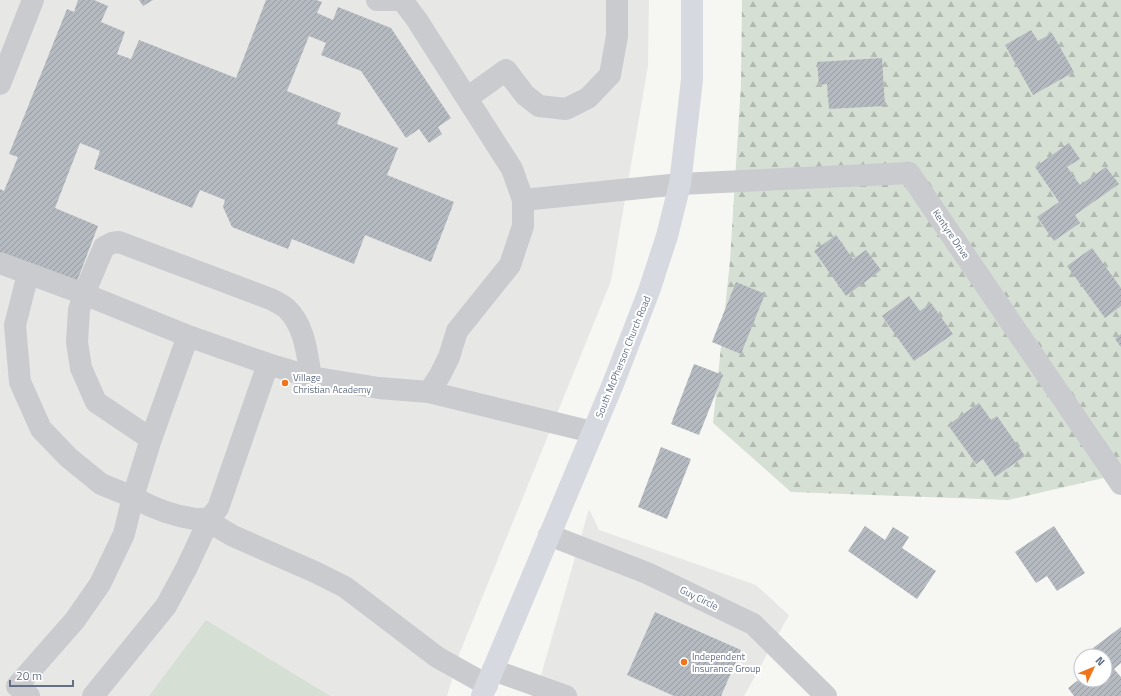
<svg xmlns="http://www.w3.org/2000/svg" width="1121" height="696" font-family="'Titillium Web',sans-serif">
<defs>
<pattern id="forest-firs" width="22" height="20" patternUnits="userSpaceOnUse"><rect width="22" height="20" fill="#d6dfd3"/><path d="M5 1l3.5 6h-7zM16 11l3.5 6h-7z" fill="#b1b9b1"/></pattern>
<pattern id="building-hatch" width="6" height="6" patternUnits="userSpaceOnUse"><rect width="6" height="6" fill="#b5bac0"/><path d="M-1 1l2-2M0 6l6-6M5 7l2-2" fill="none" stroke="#979ca2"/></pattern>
</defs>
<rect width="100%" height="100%" fill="#f6f7f3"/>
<!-- built -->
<path fill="#e7e7e6" d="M0 0H649L648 66 611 281 460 652 447 696H0Z
M589 509 599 530 756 585 789 615 744 696H535Z"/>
<!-- grass -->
<path fill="#d6dfd3" d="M206 620 330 696H149Z"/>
<!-- forest -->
<path fill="url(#forest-firs)" d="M742 0H1121V474L1008 500 791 492 713 423 730 261 741 84Z"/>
<!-- building -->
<path fill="url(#building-hatch)" d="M78 0H94L108 6 101 22 125 32 117 54 131 59 139 40 236 78 266 0H316L322 2 317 13 333 20 338 7 391 28 451 118 438 127 442 134 429 143 419 129 406 138 361 71 321 55 326 43 309 36 287 91 341 113 337 124 398 148 387 175 454 202 431 262 365 235 354 264 292 239 288 249 232 227 223 207 225 200 200 190 192 208 94 169 100 151 80 143 55 208 98 226 76 284 0 254V189L4 191 18 157 9 154 67 9 74 12Z
M139 0H153L143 6Z
M1031 30 1038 41 1052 33 1074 72 1033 95 1005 45Z
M882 58 885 106 829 109 827 84 819 85 817 62Z
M1069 143 1080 159 1067 167 1080 185 1106 167 1119 184 1075 215 1080 223 1054 241 1037 217 1059 202 1035 167Z
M836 235 853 259 866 250 881 270 846 296 814 251Z
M1092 248 1121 288V306L1105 318 1067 266Z
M736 282 765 294 741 354 712 342Z
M909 296 920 311 931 303 953 334 914 361 882 316Z
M1121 334V347L1115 339Z
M694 364 723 375 699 435 671 424Z
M979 403 991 420 997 416 1025 456 995 477 983 459 976 464 948 425Z
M661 447 691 459 667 519 638 507Z
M865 526 885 540 893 527 909 537 902 548 936 571 917 599 848 551Z
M1054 526 1085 573 1057 591 1047 576 1036 583 1015 552Z
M655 612 741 650 721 696H674L627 675Z
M1121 627V663L1114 669 1121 677V696H1074L1068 688 1081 678V680H1105V656H1093L1089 651Z"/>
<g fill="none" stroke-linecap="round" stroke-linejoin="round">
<!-- minor -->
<path stroke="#c9cbcf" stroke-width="22" d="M377 0H402
M402 0 417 20 512 169 523 200V226L510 265 457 331 449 357 440 375 429 392
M0 84 33 0
M467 98 506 70 525 95 539 106 566 109 588 98 610 75 617 36V0
M523 200 680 184 909 173 1121 484
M0 263 84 294 188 336
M28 274 15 325 20 382 41 429 68 457 101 484 133 497 124 534 100 584 75 620 17 686 29 696
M311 377C307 354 305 326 287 309 283 305 278 303 273 300L119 242 112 243 104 247 84 294 79 310 77 342 81 368 96 402 151 439 188 336 268 364 311 377 379 388 429 392 592 432
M151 439 133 497C152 508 174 516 195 519 200 520 205 518 210 518L218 508 268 364
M549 535 647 573 753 624 826 696
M493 670 566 696
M93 696 166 606 186 569 210 518 216 526 233 536 315 572 345 587 437 657 487 685"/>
<!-- major -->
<path stroke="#d6d9df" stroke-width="22" d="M482 696 613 384 649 291 667 236 680 184 692 80V0"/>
</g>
<!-- markers -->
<g fill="#f17418" stroke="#fff" stroke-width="1.5">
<circle cx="285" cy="383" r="4"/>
<circle cx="684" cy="662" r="4"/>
</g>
<g text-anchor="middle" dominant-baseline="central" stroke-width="4" stroke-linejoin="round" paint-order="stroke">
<!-- street labels -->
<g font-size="10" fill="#637086" stroke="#fff">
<text transform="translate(951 234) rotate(56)">Kentyre Drive</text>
<text transform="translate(623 357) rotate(-68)">South McPherson Church Road</text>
<text transform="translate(699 598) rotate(26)">Guy Circle</text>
</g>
<!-- poi labels -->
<g font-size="10" fill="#637086" stroke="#fff" text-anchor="start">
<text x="293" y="377">Village<tspan x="293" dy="12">Christian Academy</tspan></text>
<text x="692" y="656">Independent<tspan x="692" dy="12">Insurance Group</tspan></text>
</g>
</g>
<!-- north arrow -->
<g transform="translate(1093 668) rotate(46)"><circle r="19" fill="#ffffff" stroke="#c1c6cf"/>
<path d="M0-3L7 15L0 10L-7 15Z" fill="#f17418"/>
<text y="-6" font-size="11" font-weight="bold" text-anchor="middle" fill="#637086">N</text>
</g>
<!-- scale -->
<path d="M10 680v6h63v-6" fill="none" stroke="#637086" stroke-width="2"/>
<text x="16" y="680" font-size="12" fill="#637086" stroke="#ffffff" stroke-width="3" paint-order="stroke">20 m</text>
</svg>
